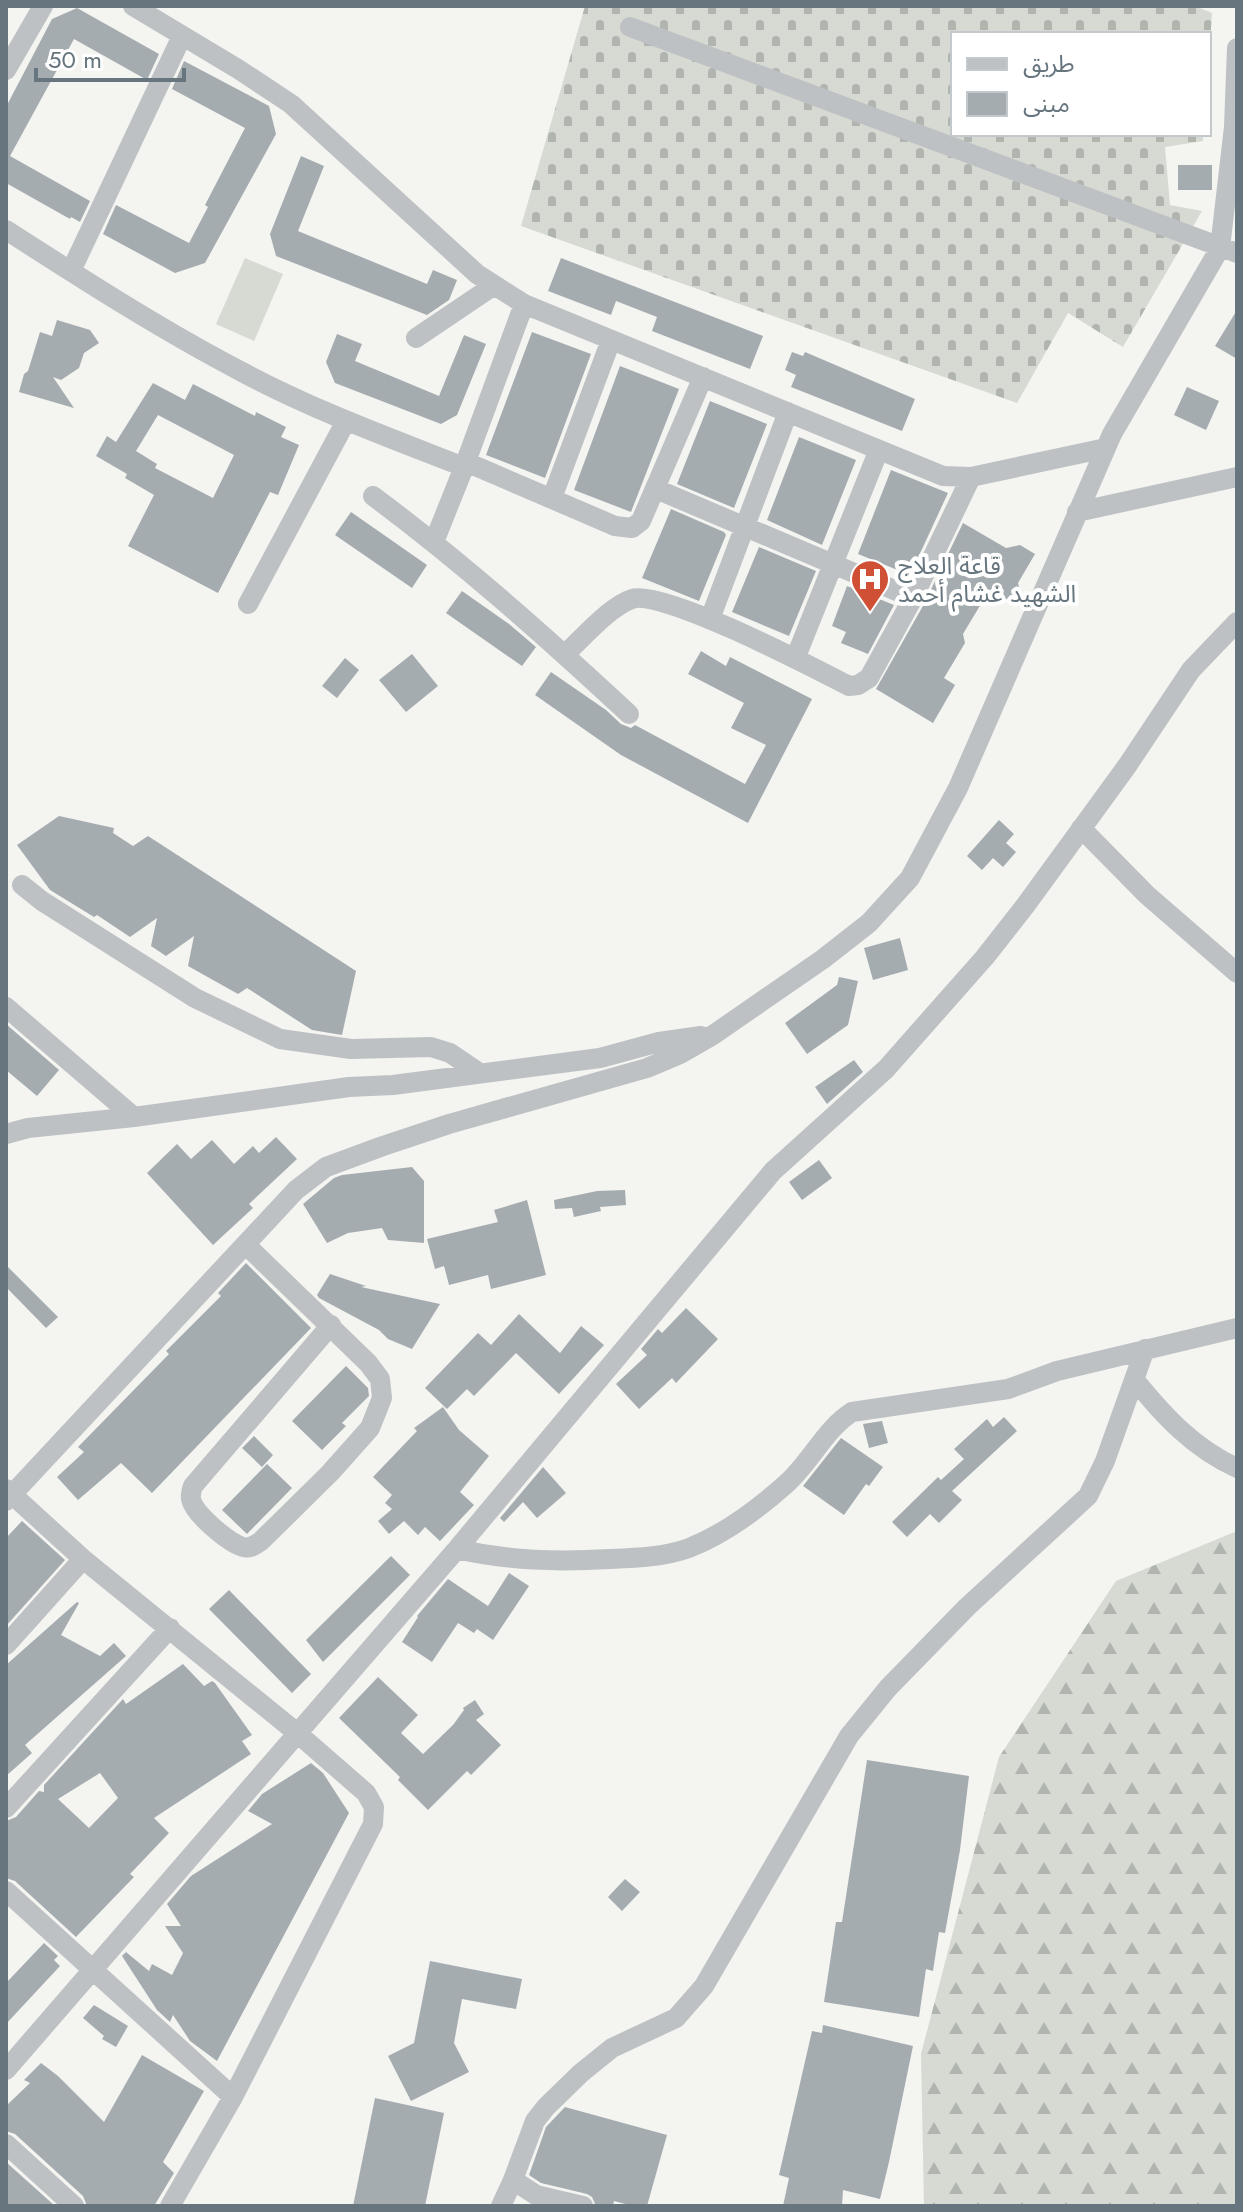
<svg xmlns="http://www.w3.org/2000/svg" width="1243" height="2212" font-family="Jost,'Noto Sans Arabic',sans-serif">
<defs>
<pattern id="forest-firs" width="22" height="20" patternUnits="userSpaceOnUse" patternTransform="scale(2)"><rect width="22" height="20" fill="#d6dad2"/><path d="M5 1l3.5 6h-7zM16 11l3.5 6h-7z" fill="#b1b5b0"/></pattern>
<pattern id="cemetery-stones" width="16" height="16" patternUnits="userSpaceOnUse" patternTransform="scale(2)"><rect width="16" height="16" fill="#d6dad2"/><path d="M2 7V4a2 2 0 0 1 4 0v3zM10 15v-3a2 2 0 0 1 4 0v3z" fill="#b1b5b0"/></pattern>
</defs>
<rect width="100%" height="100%" fill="#f4f4f1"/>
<!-- forest -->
<path fill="url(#forest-firs)" d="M1237 1531V2206H924L921 2054 999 1757 1116 1581Z"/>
<!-- cemetery -->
<path fill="url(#cemetery-stones)" d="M585 6H1195L1212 13 1209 58V34H953V134H1203V141L1165 147 1170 205 1202 211 1123 347 1068 313 1017 403 521 226Z"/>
<!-- pitch -->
<path fill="#d6dad2" d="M245 258 283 274 254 341 216 324Z"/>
<!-- building -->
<path fill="#a5acb0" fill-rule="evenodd" d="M77 8 159 54 147 80 74 39 10 156 90 201 80 222 71 217 70 219 6 183V107L52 19Z
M184 61 269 106 276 134 205 263 175 273 103 234 116 205 189 243 208 207 205 205 245 128 172 89Z
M301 156 324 166 298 231 427 284 433 270 457 280 449 300 427 315 276 256 270 234Z
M1178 165H1212V190H1178Z
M561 258 763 336 750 369 652 331 657 317 616 301 611 315 548 291Z
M1237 310V359L1215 346Z
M57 320 90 330 99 343 84 353 79 368 61 380 53 377 74 408 19 392 24 374 28 371 40 332 52 336Z
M532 332 591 354 545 478 486 455Z
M337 334 362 344 355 361 439 396 464 335 486 344 457 415 441 424 335 383 326 362Z
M792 352 803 356 805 352 915 399 902 431 791 387 796 375 785 370Z
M620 366 679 389 631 512 574 490Z
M153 383 185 400 193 384 255 416 256 412 286 427 281 437 299 445 278 495 270 492 218 593 128 546 154 495 125 478 127 474 96 456 107 436 116 442ZM158 415 234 455 213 498 155 468 157 464 136 451Z
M1187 387 1219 401 1206 430 1174 415Z
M710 401 767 424 734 508 677 484Z
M799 437 856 460 822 545 767 520Z
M891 470 948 493 910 575 858 554Z
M671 509 724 532 726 535 699 601 642 578Z
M351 512 427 565 412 588 335 535Z
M963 523 1006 548 1020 545 1035 554 1018 583 1021 595 985 605 984 599 963 634 965 643 944 678 955 685 933 723 876 689 924 604Z
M759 547 816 571 789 636 732 612Z
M847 586 894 605 868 654 841 643 846 632 832 626Z
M462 591 509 624 536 647 522 666 446 613Z
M701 651 726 666 730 657 812 699 748 823 621 755 535 695 551 672 606 710 621 724 631 728 635 725 745 784 766 745 731 728 744 703 688 674Z
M412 654 438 686 406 712 379 680Z
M345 658 359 670 337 698 322 686Z
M59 816 114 828 113 833 133 846 148 836 356 971 342 1035 312 1030 247 988 238 994 188 966 194 936 166 956 151 946 157 918 130 937 97 915 94 917 50 890 17 845Z
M999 820 1014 834 1006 843 1016 852 1003 867 993 858 982 870 967 856Z
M900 938 908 970 873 980 864 948Z
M839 977 858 981 848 1025 807 1054 785 1023 837 985Z
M6 1024 59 1070 37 1096 6 1070Z
M854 1060 863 1072 827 1104 815 1087Z
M276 1137 297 1159 249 1204 253 1208 213 1245 147 1173 177 1144 191 1159 212 1140 234 1164 253 1146 259 1153Z
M819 1160 832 1178 802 1200 789 1182Z
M412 1167 424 1181V1243L388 1240 382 1228 348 1233 327 1243 303 1204 334 1178 342 1175Z
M625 1190 626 1205 600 1207 601 1211 574 1217 572 1208 555 1209 554 1200 597 1191Z
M527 1200 546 1275 491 1289 488 1275 449 1285 444 1266 435 1269 427 1239 498 1222 494 1210Z
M246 1263 311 1328 152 1493 121 1463 78 1500 57 1477 84 1452 78 1447 169 1354 166 1351 221 1296 218 1293Z
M6 1265 58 1317 46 1328 6 1287Z
M330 1274 366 1286 361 1287 440 1304 412 1349 388 1339 379 1330 319 1298 317 1295Z
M686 1308 718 1339 676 1383 672 1378 639 1409 616 1384 647 1355 641 1349 658 1329 662 1333Z
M519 1314 560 1353 581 1326 604 1345 559 1394 516 1353 474 1396 467 1389 447 1409 425 1388 478 1333 491 1345Z
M346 1366 368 1388 369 1396 342 1423 346 1426 322 1450 292 1421Z
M443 1407 459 1430 489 1456 460 1492 474 1505 440 1541 425 1527 418 1535 404 1521 389 1534 378 1521 392 1509 385 1503 392 1495 373 1477 417 1431 414 1428Z
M1004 1417 1017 1431 952 1491 962 1500 939 1523 930 1514 907 1537 892 1522 938 1477 941 1480 964 1459 954 1449 987 1419 993 1427Z
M882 1421 888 1443 869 1448 863 1424Z
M254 1436 273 1455 262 1467 242 1448Z
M841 1438 883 1467 869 1486 866 1484 844 1515 803 1486Z
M267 1464 292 1488 247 1534 222 1510Z
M543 1467 566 1493 537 1518 523 1502 504 1522 500 1518Z
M22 1521 65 1560 6 1626V1538Z
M391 1556 410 1575 323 1662 306 1640Z
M509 1573 529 1586 493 1640 477 1629 474 1633 458 1623 432 1662 402 1642 418 1617 417 1616 448 1579 488 1606Z
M229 1590 311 1674 292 1693 209 1609Z
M77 1602 79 1603 61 1635 100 1656 114 1643 126 1656 25 1745 32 1753 6 1776V1665Z
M183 1664 204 1686 212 1681 215 1683 252 1735 242 1741 251 1754 154 1818 169 1833 130 1874 134 1877 76 1937 15 1881 6 1878V1821L16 1817 39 1791 44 1792V1785L123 1699 126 1704ZM100 1773 118 1798 89 1828 58 1799Z
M378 1677 418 1715 401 1733 423 1754 453 1725 464 1710 463 1708 475 1700 484 1714 476 1720 501 1745 471 1775 467 1771 428 1810 398 1780 400 1777 339 1718Z
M867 1760 969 1776 960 1850 945 1933 939 1932 933 1971 926 1969 919 2017 824 2002 836 1922H842Z
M311 1763 323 1773 349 1813 217 2061 190 2041 173 2015 170 2022 157 2010 122 1956 126 1952 149 1971 152 1964 172 1975 183 1953 165 1926H181L167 1904 191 1876 272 1824 248 1811 262 1794Z
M625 1879 640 1892 622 1911 608 1897Z
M44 1943 58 1956 54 1960 60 1966 6 2024V1983Z
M430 1961 522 1979 516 2009 462 1999 454 2043 469 2072 411 2101 388 2056 414 2043Z
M94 2005 128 2026 116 2047 102 2039 104 2036 83 2018Z
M823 2025 913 2046 889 2162 880 2199 843 2190 842 2206H783L789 2178 779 2175 812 2031 822 2033Z
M142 2055 204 2091 163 2162 174 2173 154 2206H87L83 2196 15 2134 6 2131V2106L30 2083 24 2080 41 2063 58 2076 104 2122Z
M375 2098 444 2113 425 2206H353Z
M565 2107 667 2135 647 2206H633L614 2201 613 2206H596L592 2197 587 2194 541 2183 529 2175 546 2127Z
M6 2162 55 2206H6Z"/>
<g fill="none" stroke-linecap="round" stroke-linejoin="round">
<!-- minor -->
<path stroke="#bdc1c4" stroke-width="20" d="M133 6 238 69 291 104 477 274 524 304
M630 27 1237 253
M6 70 43 6
M6 230C84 280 163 331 246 374 316 411 390 438 464 467L524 304 943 476 971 477 1106 448
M71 271 182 36
M416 338 493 286
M466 462 615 526 632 528 641 521 703 377
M656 489 913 598
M373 496C463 563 546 637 629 714
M552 498 611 340
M1077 512 1237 477
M434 542 464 467
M248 604 346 421
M710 619 788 412
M565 654C582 639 610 606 632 599 661 588 816 669 849 686L858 685 869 678 913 598 971 477
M795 659 878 452
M1081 828 1147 895 1237 973
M22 885 42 901 195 998 280 1039 351 1049 431 1047 450 1053 478 1072
M6 1007 134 1117
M6 1134 28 1128 134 1117 349 1087 393 1085 600 1058 659 1042 701 1036
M246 1245 368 1363 380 1379 382 1398 370 1428 330 1473 261 1541C255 1545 250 1549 243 1547 229 1543 194 1514 191 1499 190 1497 192 1488 193 1486L331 1325
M1134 1379C1163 1415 1193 1448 1237 1468
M6 1489 83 1559 296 1732 366 1793 374 1807 373 1824 233 2097 170 2206
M6 1501 296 1190 326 1167 383 1146 449 1124 647 1068 680 1054 713 1035 823 959 869 923 910 878 958 788 1112 434 1220 248 1234 127 1237 48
M457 1549C509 1561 558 1562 610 1559 636 1558 665 1557 689 1548 725 1534 758 1509 786 1484 811 1462 825 1429 852 1412L1008 1389 1057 1371 1237 1328
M6 1645 83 1559
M6 1808 170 1628
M6 1891 233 2097
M6 2070 457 1549 773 1171 886 1069 985 957 1025 906 1127 766 1191 670 1237 622
M6 2144 74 2206
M513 2180 536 2195 583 2206
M501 2206 513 2180 535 2121 546 2107 581 2073 612 2048 676 2018 704 1986 849 1736 888 1688 967 1607 1088 1496 1105 1461 1145 1349"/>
</g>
<!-- icons -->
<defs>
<g id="hospital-pin" transform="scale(2)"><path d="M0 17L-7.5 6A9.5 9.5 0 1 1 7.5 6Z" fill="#d05035" stroke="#fff"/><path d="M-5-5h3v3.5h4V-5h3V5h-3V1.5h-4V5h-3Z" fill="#fff"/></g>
</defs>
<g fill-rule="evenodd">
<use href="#hospital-pin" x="870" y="579"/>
</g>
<g text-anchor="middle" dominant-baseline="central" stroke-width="8" stroke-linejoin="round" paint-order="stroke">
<!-- poi labels -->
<g font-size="24" fill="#66757e" stroke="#fff" text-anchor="start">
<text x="898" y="565">قاعة العلاج<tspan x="898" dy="28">الشهيد غشام أحمد</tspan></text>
</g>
</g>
<!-- border -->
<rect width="1243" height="2212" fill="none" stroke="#66757e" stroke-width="16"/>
<!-- legend -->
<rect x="951" y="32" width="260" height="104" fill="#ffffff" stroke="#c2c8cb" stroke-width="2"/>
<rect x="967" y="58" width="40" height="12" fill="#bdc1c4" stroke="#c2c8cb" stroke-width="2"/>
<text x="1023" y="72" font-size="24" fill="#66757e">طريق</text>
<rect x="967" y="92" width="40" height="24" fill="#a5acb0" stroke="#c2c8cb" stroke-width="2"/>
<text x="1023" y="112" font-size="24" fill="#66757e">مبنى</text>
<!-- scale -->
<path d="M36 68v12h148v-12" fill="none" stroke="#66757e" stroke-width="4"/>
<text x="48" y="68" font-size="24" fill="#66757e" stroke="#ffffff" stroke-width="6" paint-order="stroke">50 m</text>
</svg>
